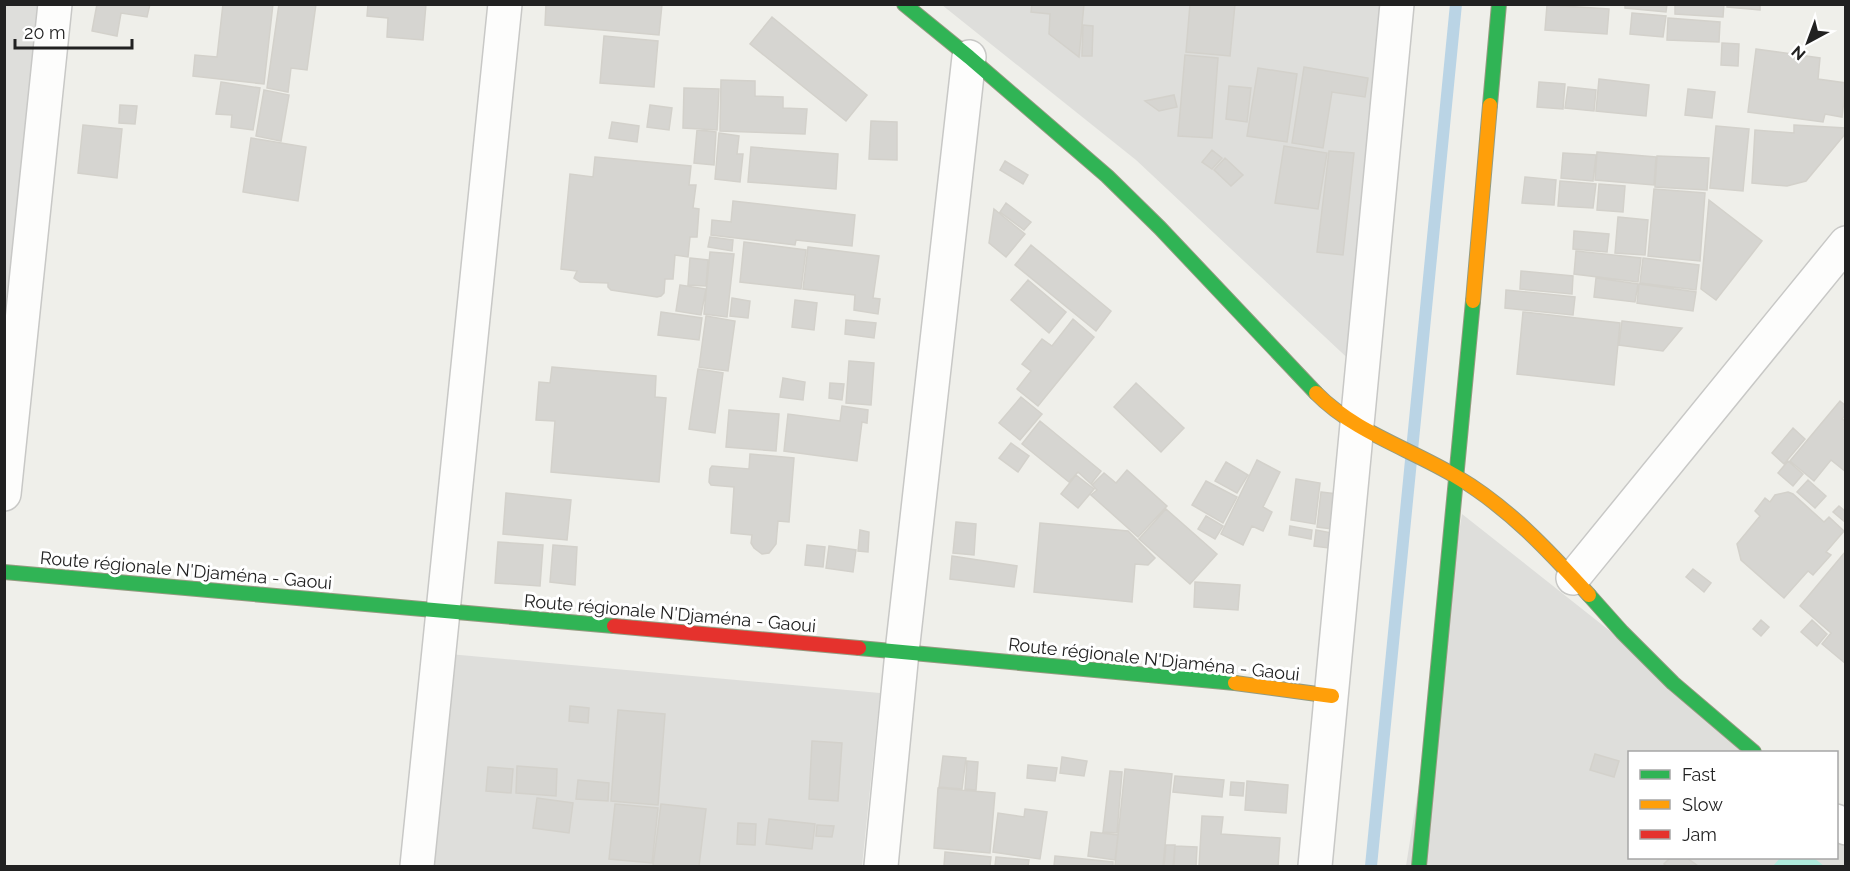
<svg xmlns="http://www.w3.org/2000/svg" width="1850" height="871" font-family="Raleway,sans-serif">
<rect width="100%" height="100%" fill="#efefea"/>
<!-- residential -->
<path fill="#dededb" d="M5 5H44L5 370Z
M942 5H1388L1356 366 1136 160Z
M1462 514 1763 752H1630V858H1836L1837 811 1845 818V866H1406Z
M449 654 880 693 862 866H426Z"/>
<!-- pitch -->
<path fill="#b1ebdd" d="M1780 858H1814L1824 866H1773Z"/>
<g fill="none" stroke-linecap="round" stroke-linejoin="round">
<!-- stream -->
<path stroke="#bad4e5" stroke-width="12" d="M1371 866 1456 4"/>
</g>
<!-- building -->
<path fill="#d6d5d1" stroke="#d3d1cb" stroke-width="1.5" d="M97 4H150L147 17 121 13 117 36 92 31Z
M223 4H273L264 84 193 76 195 55 217 57Z
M279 4H316L307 70 291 68 288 92 267 88Z
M368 4H426L423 40 387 37 388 18 367 16Z
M546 4H662L659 35 545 25Z
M1032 4H1084L1079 57 1049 34 1050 14 1031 12Z
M1190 4H1235L1230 56 1186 52Z
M1625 4H1667L1666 12 1625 8Z
M1675 4H1724L1723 17 1675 14Z
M1727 4H1760V10L1727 7Z
M1547 5 1609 9 1607 34 1545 30Z
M1632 13 1666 16 1663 37 1630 34Z
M772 17 867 95 846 121 750 44Z
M1668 18 1720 22 1719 42 1667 40Z
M1083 25 1093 26 1092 56H1082Z
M604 36 658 41 654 87 600 83Z
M1722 43 1739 44 1738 66 1721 65Z
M1756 49 1820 58 1818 79 1846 83 1842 117 1825 114 1823 122 1748 112Z
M1185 55 1218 58 1212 138 1178 136Z
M1304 67 1368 78 1365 97 1332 92 1323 148 1292 143Z
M1258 68 1297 74 1287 142 1247 136Z
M1599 79 1649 85 1646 116 1596 111Z
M721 80 755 81V96L783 97V108L807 109 805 134 720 131Z
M221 82 260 88 253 130 231 127 232 115 216 114Z
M1539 82 1565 84 1563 109 1537 107Z
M1229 86 1251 88 1247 122 1226 119Z
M1568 87 1596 90 1594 111 1565 108Z
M684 88 719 89 717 130 683 128Z
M1688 89 1715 92 1712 118 1685 115Z
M264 90 289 95 281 141 256 136Z
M1174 95 1177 107 1159 111 1145 101Z
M120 105 137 106 135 124 119 123Z
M650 105 672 108 669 130 647 127Z
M871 121 897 122V160L869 159Z
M612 122 639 126 637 142 609 138Z
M83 125 122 129 117 178 78 173Z
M1794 125 1846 128V133L1806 181 1787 186 1752 183 1755 130 1794 133Z
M1716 126 1749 129 1743 191 1710 188Z
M697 130 716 132 714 165 694 163Z
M719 133 739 136 737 154H743L740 182 715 179Z
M251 138 306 147 298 201 243 192Z
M1284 146 1327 153 1318 209 1275 203Z
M751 147 838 154 836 189 748 182Z
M1212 150 1222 158 1212 169 1202 162Z
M1329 151 1354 153 1343 255 1317 252Z
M1597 152 1656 157 1654 185 1595 180Z
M1563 153 1596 155 1593 181 1561 178Z
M1657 156 1709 158 1707 190 1655 187Z
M595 157 691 166 689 185H696L693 208 699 209 697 237H690L688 257 675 255 673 279H665L664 293 661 296 657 297 611 290 608 287V283L580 282 574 278 577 271 561 269 570 174 593 177Z
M1225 158 1243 175 1231 186 1214 170Z
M1005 161 1028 175 1023 184 1000 170Z
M1525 177 1556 180 1554 205 1522 203Z
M1560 181 1596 184 1593 208 1558 206Z
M1599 184 1625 186 1623 212 1597 210Z
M1654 189 1705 193 1700 261 1648 256Z
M1709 200 1762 241 1716 300 1701 289Z
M733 201 855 215 852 246 796 240 795 245 711 235 712 220 731 222Z
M1006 203 1031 222 1024 230 1000 212Z
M994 209 1025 234 1006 257 989 243Z
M1618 217 1648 220 1645 255 1615 253Z
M1574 231 1609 234 1607 252 1573 249Z
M710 237 733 240 732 251 708 247Z
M744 242 806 250 801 289 740 282Z
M1031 245 1111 311 1096 331 1015 265Z
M808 247 879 256 873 298 880 299 878 314 854 310 855 295 803 289Z
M1576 251 1641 258 1638 282 1574 274Z
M710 252 734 254 727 317 704 314Z
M690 258 708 260 706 286 688 285Z
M1643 258 1699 265 1696 290 1640 283Z
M1521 271 1573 276 1572 294 1520 289Z
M1596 278 1638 284 1635 302 1594 297Z
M1028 280 1066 312 1049 333 1011 300Z
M1639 284 1696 292 1693 311 1637 303Z
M680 285 706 289 701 315 676 311Z
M1506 290 1575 297 1573 315 1505 308Z
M732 298 750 301 748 318 730 316Z
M795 300 817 303 814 330 792 327Z
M661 312 702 318 699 340 658 335Z
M1523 312 1620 323 1614 385 1517 374Z
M706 316 735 321 728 371 699 367Z
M1073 319 1094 337 1038 406 1017 389 1031 371 1022 364 1042 339 1052 346Z
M846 320 876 323 874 338 845 334Z
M1622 321 1682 328 1663 351 1619 345Z
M849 361 874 363 871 405 846 403Z
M552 367 656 376 655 397 666 398 659 482 551 472 555 421 536 420 539 382 550 383Z
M698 369 723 373 715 433 689 429Z
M783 378 805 382 803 400 780 397Z
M830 383 844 384 842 400 829 398Z
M1136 383 1184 428 1161 452 1114 407Z
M1021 397 1042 414 1020 440 999 423Z
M1840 401 1846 406V415L1842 419 1846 421V472L1831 460 1814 481 1790 461Z
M842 406 868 410 867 423 862 422 857 461 784 451 788 414 840 421Z
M729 410 779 414 776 451 726 447Z
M1040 421 1101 471 1091 484 1078 472 1069 482 1022 444Z
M1793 428 1805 439 1784 464 1772 453Z
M1011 443 1029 456 1018 472 999 458Z
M750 454 794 458 789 522 778 521 776 544 769 553 762 554 754 548 751 543 752 535 731 533 734 487 711 485 709 482 710 469 712 466 749 469Z
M1257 460 1280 472 1263 507 1272 512 1263 531 1252 526 1243 545 1221 534Z
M1788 461 1803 474 1793 486 1778 473Z
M1226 462 1248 475 1237 493 1215 481Z
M1127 470 1167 506 1138 537 1091 495 1097 490 1092 485 1104 473 1116 483Z
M1076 475 1094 489 1078 508 1061 494Z
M1296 479 1320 483 1315 524 1291 520Z
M1808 480 1826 496 1815 508 1797 492Z
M1206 481 1237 497 1223 523 1192 505Z
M1321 492 1337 494 1332 529 1317 527Z
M1788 492 1793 494 1824 522 1829 517 1844 531 1826 552 1831 555 1813 575 1808 571 1784 598 1741 560 1737 544 1760 516 1755 511 1765 498 1770 502 1775 495Z
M506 493 571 500 567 540 503 534Z
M1839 506 1846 512V523L1833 512Z
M1166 509 1217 554 1190 584 1139 539Z
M1206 516 1223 526 1215 539 1198 529Z
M956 522 976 524 974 555 953 553Z
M1040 523 1128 531 1155 558 1148 565 1135 564 1132 602 1034 592Z
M1290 526 1312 530 1311 539 1289 535Z
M860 530 869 532 868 552 858 551Z
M1316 530 1332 533 1329 548 1314 546Z
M498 542 543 545 540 586 495 583Z
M553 545 577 547 575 585 550 582Z
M807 545 825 547 823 567 805 565Z
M829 546 856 550 853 572 826 568Z
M1845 552 1846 553V664L1822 644 1831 633 1800 606Z
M952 556 1017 566 1014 587 950 579Z
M1693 569 1711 583 1704 592 1686 577Z
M1195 582 1240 585 1238 610 1194 607Z
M1761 620 1769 627 1761 636 1753 629Z
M1812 620 1827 634 1817 646 1801 632Z
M570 706 589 708 588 723 569 721Z
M618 710 665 714 658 805 611 801Z
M812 741 842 743 838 801 809 799Z
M1595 754 1619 761 1614 777 1590 770Z
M943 756 966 758 962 789 939 787Z
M1062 757 1087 761 1084 776 1060 773Z
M967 761 978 762 976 790 965 789Z
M1028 765 1057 768 1055 781 1027 778Z
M517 766 557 769 556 796 516 793Z
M488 767 513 769 511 793 486 791Z
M1125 769 1172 774 1163 866 1115 865Z
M1110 771 1122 772 1117 833 1103 832Z
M1175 776 1224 780 1222 797 1173 792Z
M578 780 609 783 608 801 576 799Z
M1247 781 1288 785 1286 813 1245 810Z
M1231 782 1244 783 1243 796 1230 795Z
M938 788 995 793 990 853 934 848Z
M537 798 573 803 569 833 533 828Z
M615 804 658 808 652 863 609 859Z
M661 804 706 809 699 866H653Z
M1025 809 1047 812 1040 859 993 852 998 813 1024 817Z
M1202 816 1223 817 1221 834 1280 838 1278 866H1199Z
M769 819 815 824 812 849 766 844Z
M738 823 756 824 755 845 737 844Z
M817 825 834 826 832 837 816 836Z
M1091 832 1118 835 1115 860 1088 856Z
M1166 845H1175L1173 866H1164Z
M1175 846 1197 847 1196 866H1174Z
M945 852 991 857 990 866H944Z
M1055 856 1113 862V866H1054Z
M996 857 1029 860 1028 866H995Z
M1670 858H1687L1698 866H1667L1664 864Z"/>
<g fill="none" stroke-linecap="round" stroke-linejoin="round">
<!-- street casing -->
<g stroke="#c8c8c6" stroke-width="36">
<path id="street" d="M4 494 55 4
M1573 578 1846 243
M1836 821 1846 828
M417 866 505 4
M881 866 902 652 969 57
M1315 866 1397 4"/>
</g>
<!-- fast casing -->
<g stroke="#949b80" stroke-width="16">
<path id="fast" d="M904 4 969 57 1107 176 1160 228 1316 393
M1490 105 1499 4
M4 572 614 626
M1589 595 1622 632 1673 683 1754 752
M859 648 1235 683
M1419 866 1473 301"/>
</g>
<!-- slow casing -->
<g stroke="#949b80" stroke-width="16">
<path id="slow" d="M1473 301 1490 105
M1316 393C1354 432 1411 449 1457 477 1508 507 1549 551 1589 595
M1235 683 1332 696"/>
</g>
<!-- jam casing -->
<g stroke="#949b80" stroke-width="16">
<path id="jam" d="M614 626 859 648"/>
</g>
<!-- street -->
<use href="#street" stroke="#fdfdfc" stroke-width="33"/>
<!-- fast -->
<use href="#fast" stroke="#30b455" stroke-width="14"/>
<!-- slow -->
<use href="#slow" stroke="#ff9f0a" stroke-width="14"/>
<!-- jam -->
<use href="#jam" stroke="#e5322d" stroke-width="14"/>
</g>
<g text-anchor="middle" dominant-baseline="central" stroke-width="6" stroke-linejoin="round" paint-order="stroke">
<!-- street labels -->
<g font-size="18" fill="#212121" stroke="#fff">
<text transform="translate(186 570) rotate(5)">Route régionale N'Djaména - Gaoui</text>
<text transform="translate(670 613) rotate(5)">Route régionale N'Djaména - Gaoui</text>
<text transform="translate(1154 659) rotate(6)">Route régionale N'Djaména - Gaoui</text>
</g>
</g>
<!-- border -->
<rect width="1850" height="871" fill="none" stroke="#212121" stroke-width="12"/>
<!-- legend -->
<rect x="1628" y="751" width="210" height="108" fill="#ffffff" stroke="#a6a6a6" stroke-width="1.5"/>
<rect x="1640" y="770" width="30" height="9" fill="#30b455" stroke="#a6a6a6" stroke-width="1.5"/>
<text x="1682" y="781" font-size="18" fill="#212121">Fast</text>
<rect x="1640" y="800" width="30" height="9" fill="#ff9f0a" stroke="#a6a6a6" stroke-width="1.5"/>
<text x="1682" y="811" font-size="18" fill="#212121">Slow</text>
<rect x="1640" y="830" width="30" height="9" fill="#e5322d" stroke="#a6a6a6" stroke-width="1.5"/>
<text x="1682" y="841" font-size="18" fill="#212121">Jam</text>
<!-- north arrow -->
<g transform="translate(1808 42) rotate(221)" stroke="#ffffff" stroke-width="4.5" paint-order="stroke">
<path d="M0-4.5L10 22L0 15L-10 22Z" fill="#212121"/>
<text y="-9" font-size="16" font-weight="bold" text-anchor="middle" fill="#212121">N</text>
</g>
<!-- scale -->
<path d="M15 39v9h117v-9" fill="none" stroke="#212121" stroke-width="3"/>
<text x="24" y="39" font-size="18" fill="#212121" stroke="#ffffff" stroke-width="4.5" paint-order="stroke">20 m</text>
</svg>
